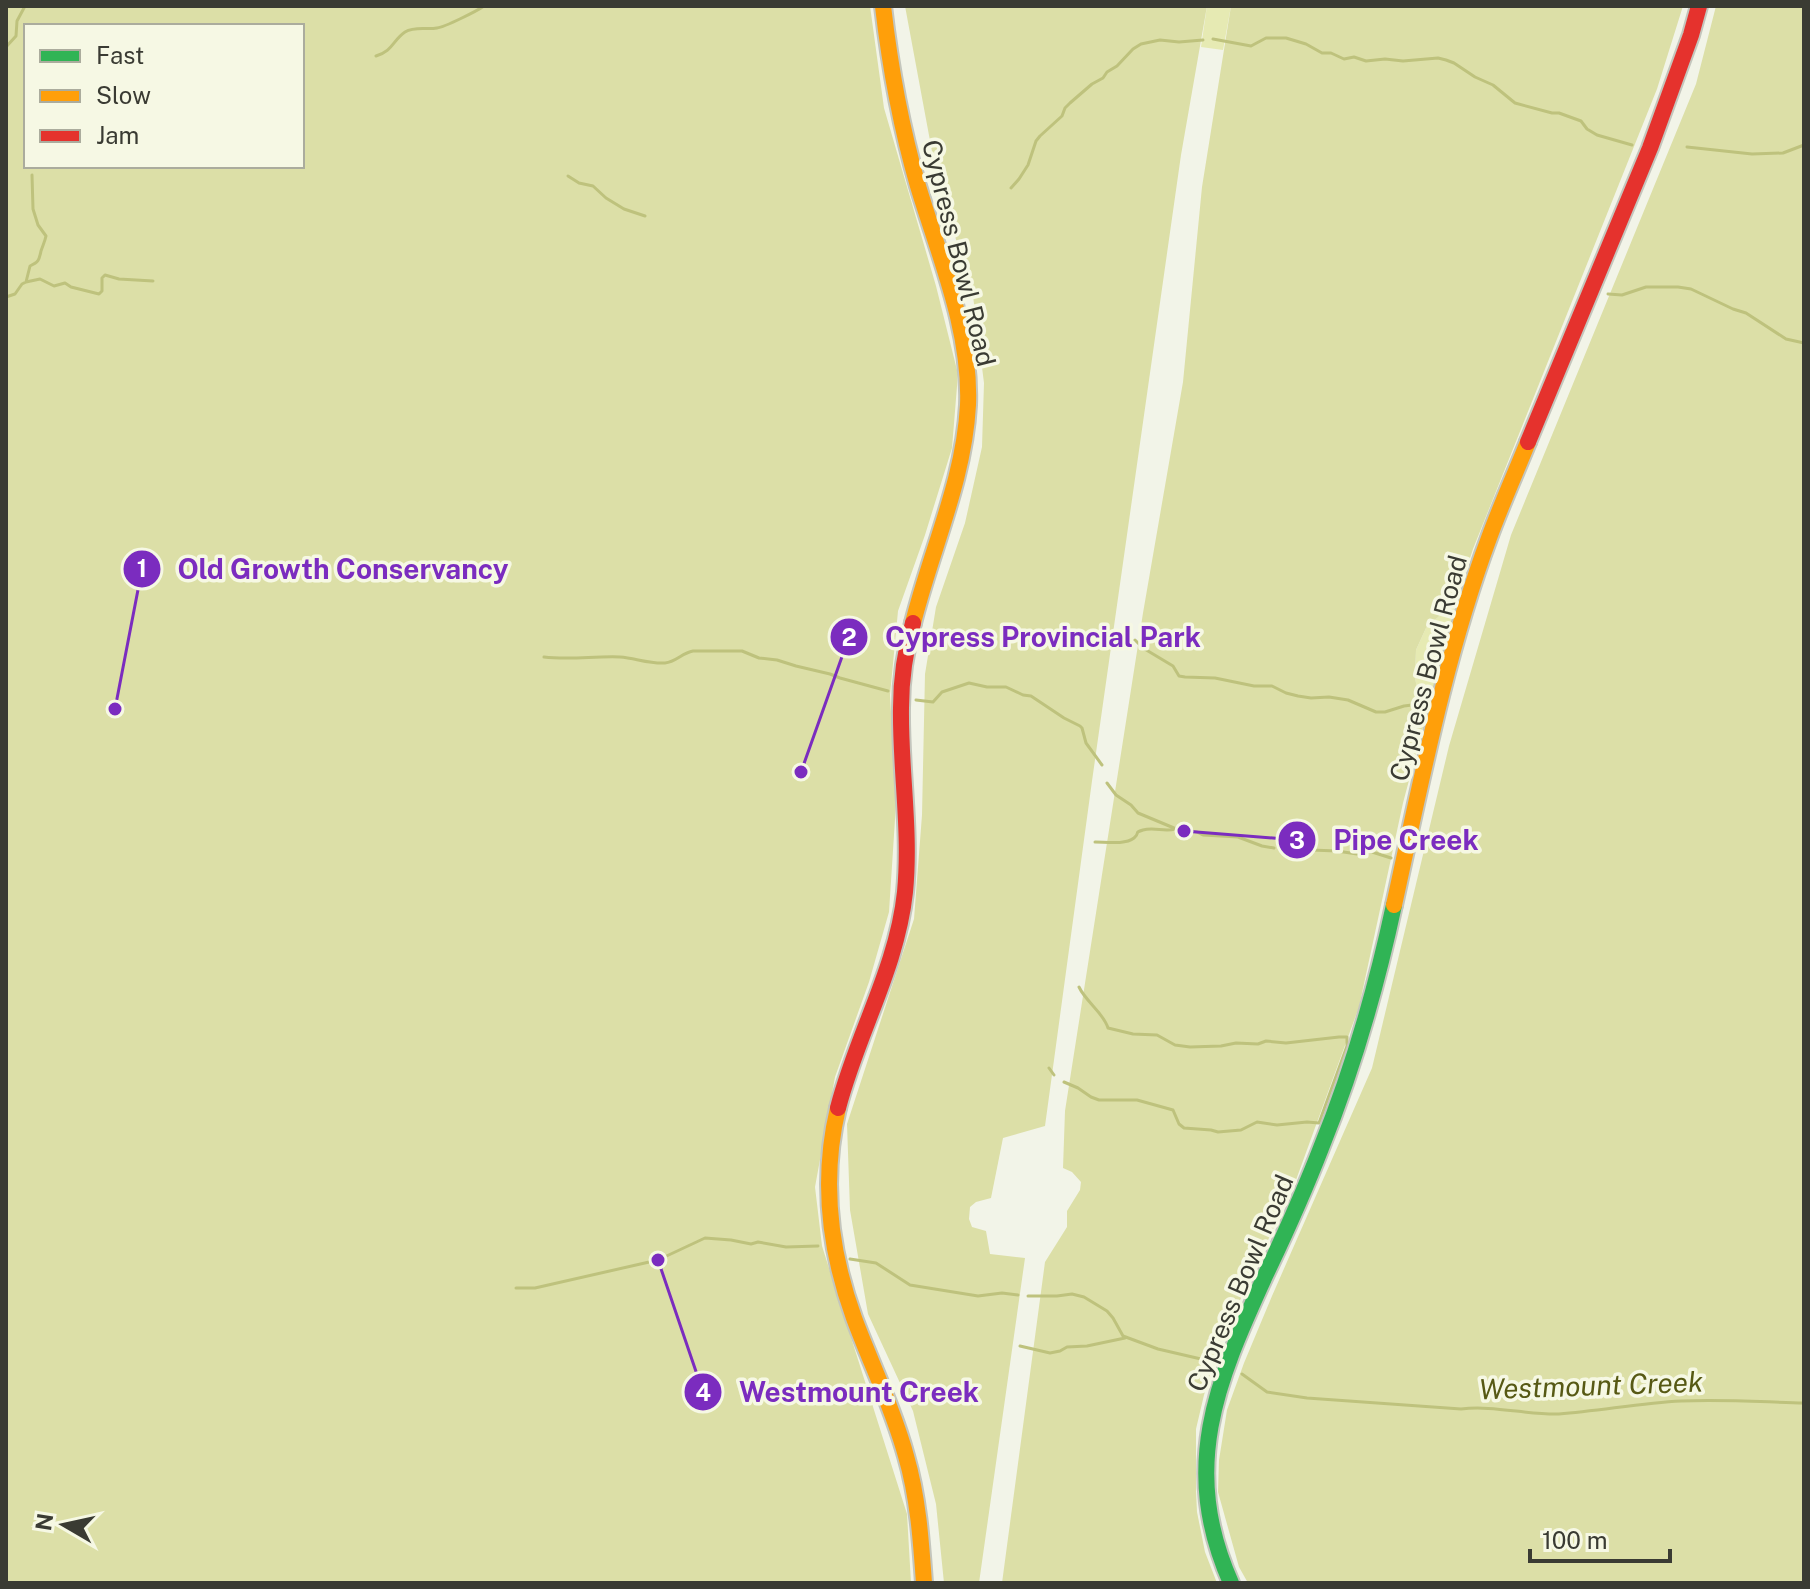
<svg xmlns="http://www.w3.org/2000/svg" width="1810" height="1589" font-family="'Public Sans',sans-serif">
<rect width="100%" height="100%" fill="#f2f4e8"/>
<!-- green -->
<path fill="#e6eab3" d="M1207 6H1231L1223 50 1201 47Z
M1456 601 1430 701 1417 689 1415 677 1416 650 1426 628Z"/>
<!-- forest -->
<path fill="#dcdfa7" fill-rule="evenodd" d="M6 6H870L884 108 936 286 958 374 952 448 925 535 898 611 890 695 896 804 889 912 869 982 835 1077 815 1187 822 1246 907 1514 911 1583H6ZM26 26H302V166H26Z
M905 6H1207L1181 155 1092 781 1045 1126 1003 1138 991 1198 976 1202 970 1207 969 1219 972 1227 986 1231 990 1254 1025 1258 979 1583H944L936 1504 913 1411 868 1314 850 1210 847 1124 914 919 922 815 925 674 936 607 965 523 982 447 984 383 973 296 936 173Z
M1231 6H1683L1657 89 1473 549 1456 601 1426 628 1416 650 1415 677 1417 689 1430 701 1403 803 1359 1007 1296 1180 1222 1339 1204 1395 1196 1429V1491L1197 1512 1205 1552 1217 1583H1002L1045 1262 1067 1227V1211L1080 1190 1081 1182 1072 1172 1063 1168 1065 1111 1143 613 1183 382 1202 187Z
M1716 6H1804V1583H1248L1239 1567 1218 1492 1219 1460 1227 1410 1244 1363 1272 1296 1372 1068 1449 746 1511 535 1696 84Z"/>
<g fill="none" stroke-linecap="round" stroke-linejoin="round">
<!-- stream -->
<path stroke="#bec27d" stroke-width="3" d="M1213 39 1251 46 1266 38H1286L1306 44 1322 53H1331L1344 59 1354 57 1366 61 1385 59 1403 61 1438 58 1446 60 1454 63 1475 77 1493 85 1515 103 1552 113H1559L1581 121 1587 129 1597 135 1632 145
M6 47 16 36 17 21 25 6
M376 56C393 51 393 40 405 32 415 26 427 30 437 28 445 27 477 11 484 6
M1687 147 1752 154 1783 153 1804 145
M568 176 579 183 593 186 606 198 624 209 645 216
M1011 188 1019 179 1028 165 1036 141 1040 136 1062 116 1065 108 1070 103 1092 84 1103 78 1107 72 1117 66 1133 49 1141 44 1160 40 1179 42 1203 40
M26 282 40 279 54 286 65 283 71 287 99 294 102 291V278L105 275 119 279 153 281
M1608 294 1622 295 1646 287H1678L1691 289 1733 309 1746 313 1786 339 1804 343
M6 297 15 294 22 284 26 282 30 266C39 262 39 260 41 251 43 245 45 241 46 236L38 225 33 209 32 175
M1135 640 1143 648 1173 666 1179 676 1185 677 1215 678 1254 686H1272L1286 693 1298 696 1311 698 1329 697 1348 700 1376 712H1385L1404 706 1412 705 1426 708
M1082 644 1123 640
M544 657C569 660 595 656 620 657 635 658 649 664 665 663 676 662 682 653 693 651H742L759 658 777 660 796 666 830 674 840 678 888 691
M916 700 933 702 942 692 969 683 987 687H1006L1023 695 1031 696 1064 718 1080 726 1082 728 1086 743 1102 765
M1107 783 1116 795 1131 805 1138 813 1174 828 1197 832 1203 835 1238 837 1262 846 1274 848
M1095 842C1106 842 1125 845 1134 838 1141 832 1133 833 1143 830 1154 827 1165 832 1175 829
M1285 849 1337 851 1357 854 1372 852 1391 858
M1049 1068 1054 1075
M1064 1082 1078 1088 1091 1097 1099 1100H1137L1173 1110 1179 1124 1184 1128 1211 1130 1218 1132 1241 1130 1257 1122 1277 1125 1307 1122 1319 1123 1347 1046V1037H1339L1286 1043 1266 1041 1258 1044 1236 1043 1221 1046 1190 1047 1175 1045 1157 1035 1133 1034 1108 1028C1103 1012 1086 1002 1079 987
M850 1259 876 1263 910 1285 978 1296 1002 1293 1018 1295
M516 1288H535L658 1260 705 1238 731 1240 751 1244 758 1242 786 1247 818 1246
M1028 1296H1057L1072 1294 1084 1297 1107 1311 1113 1318 1123 1336 1158 1349 1201 1359 1212 1366
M1020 1346 1050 1353 1060 1351 1067 1347 1087 1346 1125 1338
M1242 1374 1267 1392 1307 1398 1461 1409C1493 1405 1527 1415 1559 1414 1600 1411 1640 1403 1681 1401 1722 1399 1763 1402 1804 1403"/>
<!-- fast casing -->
<g stroke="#c4c6bd" stroke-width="20">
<path id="fast" d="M1231 1583C1180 1468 1216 1383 1265 1276 1285 1234 1304 1192 1321 1148 1353 1069 1376 989 1394 905"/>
</g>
<!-- slow casing -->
<g stroke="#c4c6bd" stroke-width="20">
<path id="slow" d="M883 6C890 67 901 127 918 186 939 256 971 330 968 405 964 481 931 550 913 623
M1394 905C1421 782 1445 656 1489 538 1501 505 1515 474 1528 442
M838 1108C821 1179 829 1249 854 1318 871 1364 893 1408 906 1456 918 1497 921 1540 924 1583"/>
</g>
<!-- jam casing -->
<g stroke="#c4c6bd" stroke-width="20">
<path id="jam" d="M1528 442 1650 148 1691 35 1699 6
M838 1108C857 1034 897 968 905 892 911 830 900 769 901 708 901 679 905 651 913 623"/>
</g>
<!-- fast -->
<use href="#fast" stroke="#30b455" stroke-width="16"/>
<!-- slow -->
<use href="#slow" stroke="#ff9f0a" stroke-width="16"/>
<!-- jam -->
<use href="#jam" stroke="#e5322d" stroke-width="16"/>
</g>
<g text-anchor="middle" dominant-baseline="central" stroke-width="7" stroke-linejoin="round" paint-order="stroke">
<!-- street labels -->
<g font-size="26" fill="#3a3b33" stroke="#f6f8e4">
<text transform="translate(959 253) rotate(76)">Cypress Bowl Road</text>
<text transform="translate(1428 668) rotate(-75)">Cypress Bowl Road</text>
<text transform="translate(1240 1283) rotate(-67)">Cypress Bowl Road</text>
</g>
<!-- water labels -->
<g font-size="28" font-style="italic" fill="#575914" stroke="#f6f8e4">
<text transform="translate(1591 1385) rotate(-2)">Westmount Creek</text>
</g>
</g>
<!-- callouts -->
<path fill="none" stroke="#7b2cbf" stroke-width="3" d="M115 709L142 569M801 772L849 637M1184 831L1297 840M658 1260L703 1392"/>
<g fill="#7b2cbf" stroke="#f6f8e4" stroke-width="3">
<circle cx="115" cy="709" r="8"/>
<circle cx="801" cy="772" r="8"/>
<circle cx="1184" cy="831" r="8"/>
<circle cx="658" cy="1260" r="8"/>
<circle cx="142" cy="569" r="20"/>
<circle cx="849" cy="637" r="20"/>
<circle cx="1297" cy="840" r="20"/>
<circle cx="703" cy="1392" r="20"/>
</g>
<g font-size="24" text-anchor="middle" font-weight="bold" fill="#fff">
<text x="142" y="577">1</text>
<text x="849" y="646">2</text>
<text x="1297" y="849">3</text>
<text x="703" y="1401">4</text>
</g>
<g font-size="28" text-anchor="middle" font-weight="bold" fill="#7b2cbf" stroke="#f6f8e4" stroke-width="7" stroke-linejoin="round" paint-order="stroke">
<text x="343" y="579">Old Growth Conservancy</text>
<text x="1043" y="647">Cypress Provincial Park</text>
<text x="1406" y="850">Pipe Creek</text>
<text x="859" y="1402">Westmount Creek</text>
</g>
<!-- border -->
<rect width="1810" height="1589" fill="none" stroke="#3a3b33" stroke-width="16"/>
<!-- legend -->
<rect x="24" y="24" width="280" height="144" fill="#f6f8e4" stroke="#abac9d" stroke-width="2"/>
<rect x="40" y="50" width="40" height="12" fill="#30b455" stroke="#abac9d" stroke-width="2"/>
<text x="96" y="64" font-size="24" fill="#3a3b33">Fast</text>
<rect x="40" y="90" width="40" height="12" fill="#ff9f0a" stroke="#abac9d" stroke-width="2"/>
<text x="96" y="104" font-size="24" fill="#3a3b33">Slow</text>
<rect x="40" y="130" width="40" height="12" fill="#e5322d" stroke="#abac9d" stroke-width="2"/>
<text x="96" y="144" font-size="24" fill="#3a3b33">Jam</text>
<!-- north arrow -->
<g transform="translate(64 1525) rotate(279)" stroke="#f6f8e4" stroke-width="6" paint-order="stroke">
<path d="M0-6L14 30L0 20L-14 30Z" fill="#3a3b33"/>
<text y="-12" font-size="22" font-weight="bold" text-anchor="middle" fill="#3a3b33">N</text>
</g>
<!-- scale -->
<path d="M1530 1549v12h140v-12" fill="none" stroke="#3a3b33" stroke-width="4"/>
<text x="1542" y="1549" font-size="24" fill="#3a3b33" stroke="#f6f8e4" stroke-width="6" paint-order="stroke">100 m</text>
</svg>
